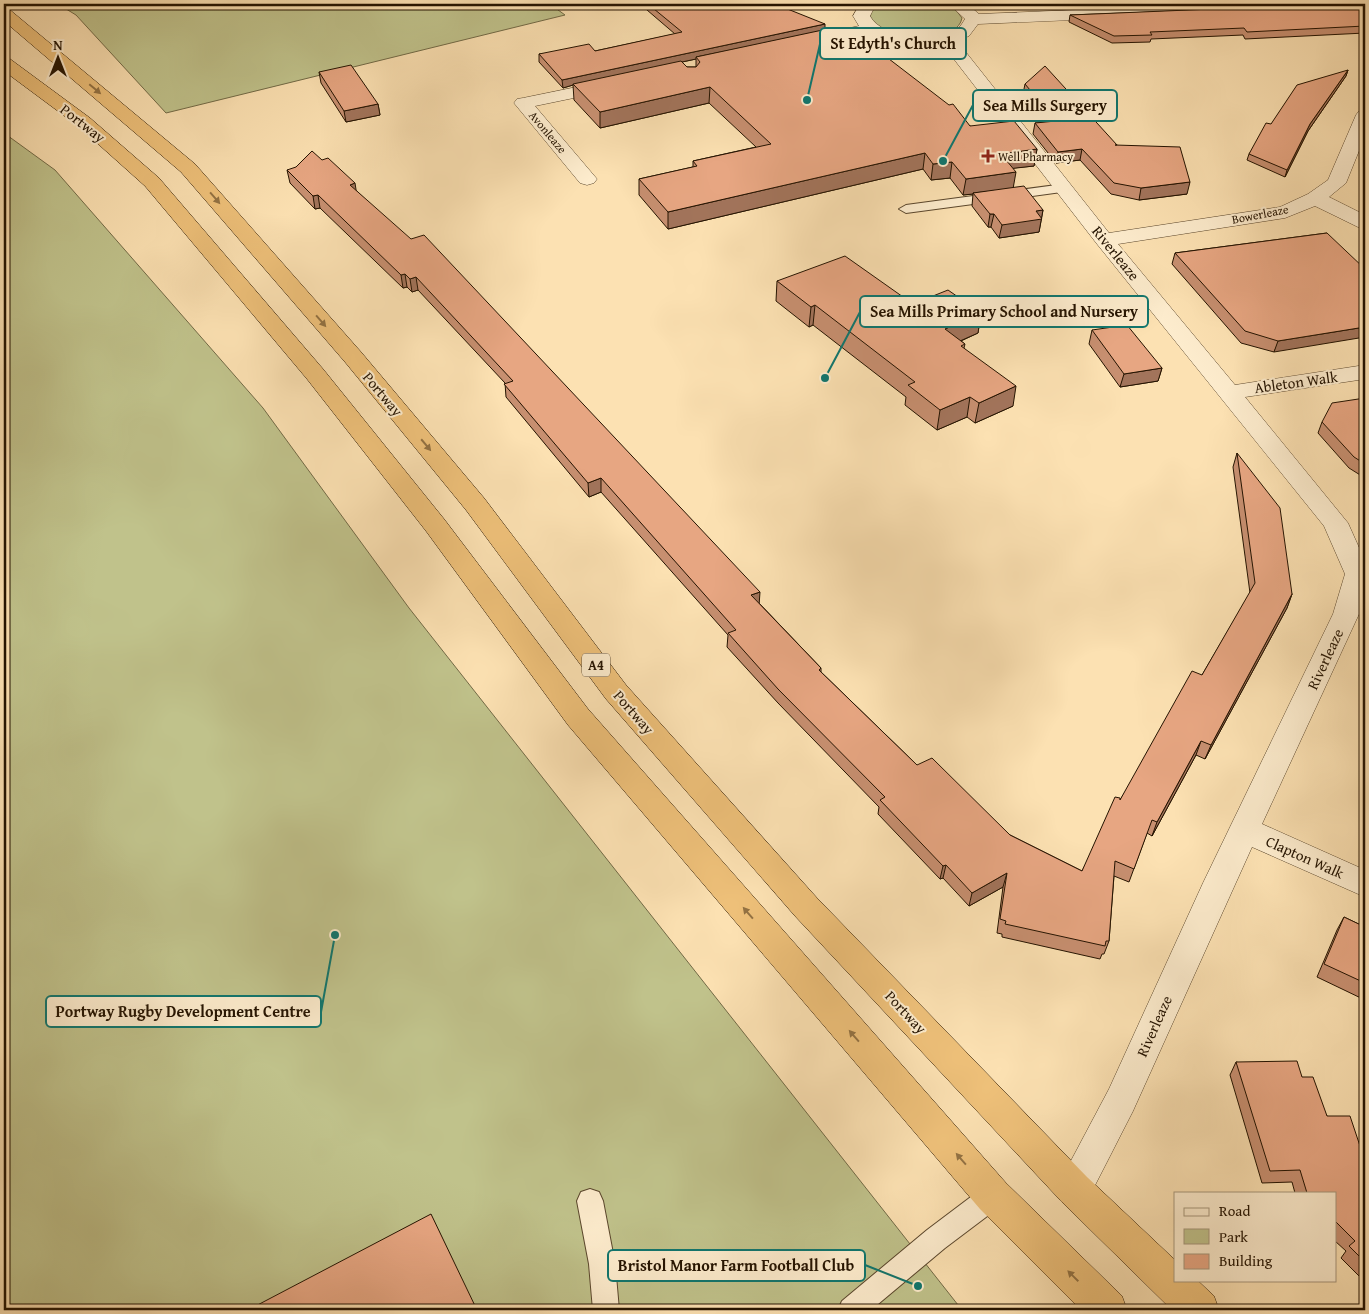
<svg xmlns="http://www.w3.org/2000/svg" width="1369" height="1314" font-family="'Gentium Book Plus',serif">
<rect width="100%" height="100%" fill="#fce1b2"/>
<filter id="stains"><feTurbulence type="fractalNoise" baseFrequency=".004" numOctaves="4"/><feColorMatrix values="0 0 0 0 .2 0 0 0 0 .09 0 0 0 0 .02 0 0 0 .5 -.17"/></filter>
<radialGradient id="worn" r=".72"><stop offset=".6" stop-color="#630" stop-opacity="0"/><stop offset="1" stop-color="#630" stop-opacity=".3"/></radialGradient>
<!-- green -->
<path fill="#c0c28b" stroke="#726a46" d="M58 4H550L565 15 166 113 76 15Z
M881 4H943L956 10 962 18C958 41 908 41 891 34 884 31 877 25 870 20L871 11Z
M4 133 55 170 263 408 409 608 962 1310H4Z"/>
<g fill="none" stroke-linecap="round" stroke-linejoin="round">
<!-- lane casing -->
<g stroke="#5a462c" stroke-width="2">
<path id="lane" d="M1064 184 1069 185 1071 188 1069 191 906 213 899 209 906 205Z
M993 1184 1002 1187 1006 1196 1002 1205 945 1248 871 1310H838L842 1301 927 1230 984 1187Z
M590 1189 599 1192 603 1201 615 1264 619 1310H593L589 1264 577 1201 581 1192Z"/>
</g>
<!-- street casing -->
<g stroke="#5a462c" stroke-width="1">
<path id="street" d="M860 4H876L870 16C882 39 939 45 958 28 961 26 963 22 965 19L949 4H967L979 14 1219 4H1337L1335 7 1329 9 978 24 969 36 957 41 1109 233 1280 207 1308 194 1328 180 1356 115 1359 111 1365 110V136L1346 183 1329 197 1365 215V229L1358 227 1315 206 1285 218 1118 244 1235 385 1365 365V379L1245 397 1348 523 1365 561V594L1359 614 1262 824 1365 870V897L1252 847 1133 1111 1087 1201 1074 1207 1061 1201 1056 1189 1109 1089 1203 883 1333 614 1345 574 1324 526 1097 244 943 45C917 48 890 47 868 34L819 45 813 44 811 40 813 36 859 26 853 16Z
M611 80 617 81 620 85 617 89 535 106 597 179 594 183 587 185 580 183 514 103 517 99 523 98Z"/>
</g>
<!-- highway casing -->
<g stroke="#241300" stroke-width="1">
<path id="highway" d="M4 8 10 10 195 164 361 352 484 498 626 685 817 898 1087 1177 1175 1260V1280H1197L1214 1296 1219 1310H1172L1061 1201 795 916 606 699 466 510 345 362 181 172 4 21Z
M4 58 10 59 90 118 159 178 323 369 444 519 588 709 1006 1183 1122 1296 1127 1310H1081L980 1209 568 725 426 531 307 379 145 186 78 126 4 71Z"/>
</g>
<!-- lane -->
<use href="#lane" fill="#fdeccd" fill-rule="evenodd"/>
<!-- street -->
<use href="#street" fill="#fdeccd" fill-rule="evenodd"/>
<!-- highway -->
<use href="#highway" fill="#eec079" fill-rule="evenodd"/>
</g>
<!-- wall -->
<path fill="#c78f70" stroke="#241300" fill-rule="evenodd" d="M640 4H775L825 30 832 28V32L970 126 1037 149 1034 166 1013 168V188L1043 210 1039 232 999 238 991 227H988L972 206 973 194 963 195 950 178 931 180 923 169 668 229 639 195V179L693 167V161L756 147 709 103 600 128 574 100 573 85 563 88 539 62V54L595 51 675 34ZM696 59V67H687L682 62Z
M1031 4H1180L1043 9Z
M1365 4V33L1245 39 1243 35 1151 39 1150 42 1112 43 1069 22 1070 15Z
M1348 70 1346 76 1308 131 1285 177 1247 160 1249 154 1271 124Z
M319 72 378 104 380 115 346 122 321 83Z
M1025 84 1117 145 1187 194 1139 200 1111 194 1080 160 1056 163 1033 134 1035 123 1046 122 1023 94Z
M287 170 356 190 759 603 821 668V672L917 765 1010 835 1082 871 1120 800 1202 675 1250 593 1233 467 1237 453 1292 594 1287 608 1205 759 1196 755 1152 836 1147 833 1129 882 1114 876 1109 941 1104 954H1102L1100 959 1002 937V934L997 933 1003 887 969 906 943 878 940 879 878 814 879 807 778 703 727 647 728 635 601 492 589 497 506 397 505 383 418 290 412 292 407 287 403 288 320 208 315 209 290 183Z
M1327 233 1274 352 1241 343 1172 264 1175 253Z
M777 281 913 304 981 313 978 333 961 341 965 344 964 348 1013 406 975 423 967 417 937 430 905 405 906 397 813 325 809 327 776 301Z
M1092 330 1162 368 1158 381 1120 387 1089 344Z
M1365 398V478L1349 468 1318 433 1322 422Z
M1344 917 1365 927V1000L1317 977 1337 930Z
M1236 1062 1302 1077 1327 1116 1365 1155V1282L1341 1258 1346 1251 1335 1241V1193H1295L1292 1182 1262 1183 1230 1075Z"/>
<!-- shaded-wall -->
<path fill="#a2745b" stroke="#241300" d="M825 24V31L696 57V59L574 85 573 84V85L563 88 562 80Z
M1348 70 1346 76 1308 131 1285 177 1287 170 1310 124Z
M710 87 709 103 600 128V112Z
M378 104 380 115 346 122 344 111Z
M1037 149 1034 166 999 170 1001 154Z
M1082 149 1080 160 1056 163 1058 152Z
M925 153 923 169 668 229V212Z
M952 162 950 178 931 180 933 164Z
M1016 172 1013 189 973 193V194L963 195 966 179Z
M1190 182 1187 194 1139 200 1141 188Z
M355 183 357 196 350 185Z
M318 195 320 208 315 209 313 196Z
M1043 210 1039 232 999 238 1002 225 1036 211Z
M990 214H994L991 227H988Z
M405 274 407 287 403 288 401 275Z
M416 277 418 290 412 292 410 279Z
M815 305 813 325 809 327 811 307Z
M981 313 978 333 942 349 945 329Z
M1365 327V337L1274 352 1278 341Z
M1162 368 1158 381 1120 387 1124 374Z
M1016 386 1013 406 975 423 979 403Z
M970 397 967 417 937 430 940 410Z
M601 478V492L589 497 588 483Z
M760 592 759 606 751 595Z
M1292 594 1287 608 1205 759 1211 745Z
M1201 741 1196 755 1152 836 1157 822Z
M946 865 943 878 940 879 943 866Z
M1007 873 1003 887 969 906 972 893Z"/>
<!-- building -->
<path fill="#e7a682" stroke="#241300" d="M648 4H775L825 24 562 80 539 54 589 44 595 51 682 32Z
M1331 4H1365V26L1247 32 1244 28 1150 32 1152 35 1114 36 1070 15Z
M832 28 827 34 850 29 949 105 953 104 970 126 1014 121 1037 149 1001 154 1016 172 966 179 952 162 933 164 925 153 668 212 639 179 697 166 693 161 771 144 710 87 600 112 573 84 681 61 687 67H696L700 62 696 57Z
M351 65 378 104 344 111 319 72Z
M1045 66 1117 145H1115L1180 147 1190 182 1141 188 1114 183 1082 149 1058 152 1035 123 1056 121 1025 84Z
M1348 70 1310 124 1287 170 1249 154 1266 123 1271 124 1297 85Z
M312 151 322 160 328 158 355 183 350 185 411 239 424 235 760 592 751 595 821 668 819 670 917 765 932 758 1010 835 1082 871 1115 797 1120 798V800L1192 671 1202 675 1255 583 1237 453 1280 508 1292 594 1211 745 1201 741 1157 822 1152 820 1134 869 1115 861 1109 941H1106L1105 946 1005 924 1006 921 1000 919 1007 873 972 893 946 865 943 866 880 800 885 797 778 689 728 633 736 630 601 478 588 483 504 384 513 381 416 277 410 279 405 274 401 275 318 195 313 196 287 170 296 167Z
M1024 186 1043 210 1036 211 1042 219 1002 225 994 214H990L973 193Z
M1327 233 1365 269V327L1278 341 1245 331 1175 253Z
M845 256 913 304 948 290 981 313 945 329 965 344 961 346 1016 386 979 403 970 397 940 410 908 385 915 382 815 305 811 307 777 281Z
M1127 325 1162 368 1124 374 1092 330Z
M1365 398V464L1354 457 1322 422 1332 403Z
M1344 917 1365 927V983L1324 964Z
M1297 1061 1302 1077H1313L1327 1116H1350L1362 1152 1365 1155V1262L1349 1246 1355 1241 1335 1221V1193H1307L1300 1170 1270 1171 1236 1062Z
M431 1214 477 1310H248Z"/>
<!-- one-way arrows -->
<defs><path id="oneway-solid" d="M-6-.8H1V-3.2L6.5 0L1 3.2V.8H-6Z" transform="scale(1.25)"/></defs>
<g fill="#937243">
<use href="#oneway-solid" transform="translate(95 89) rotate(40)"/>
<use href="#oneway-solid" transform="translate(215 198) rotate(49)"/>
<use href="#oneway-solid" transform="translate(321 321) rotate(49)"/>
<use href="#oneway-solid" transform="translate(426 445) rotate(50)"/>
<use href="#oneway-solid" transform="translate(748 913) rotate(-131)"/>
<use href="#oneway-solid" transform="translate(854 1036) rotate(-131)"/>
<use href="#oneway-solid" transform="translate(961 1159) rotate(-131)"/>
<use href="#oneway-solid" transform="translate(1073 1276) rotate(-135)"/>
</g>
<!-- markers -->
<path fill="#8f2418" stroke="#fdeccd" stroke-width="2" d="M985.5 148.5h5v5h5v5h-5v5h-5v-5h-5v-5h5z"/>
<g text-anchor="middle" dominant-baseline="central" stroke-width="4" stroke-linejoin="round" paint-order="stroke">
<!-- far-street labels -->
<g font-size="12" fill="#241300" stroke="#fdeccd">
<text transform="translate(548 132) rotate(50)">Avonleaze</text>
<text transform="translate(1260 214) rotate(-11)">Bowerleaze</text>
</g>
<!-- far-poi labels -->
<g font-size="12" fill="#241300" stroke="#fdeccd" text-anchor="start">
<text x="998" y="156">Well Pharmacy</text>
</g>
<!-- shield labels -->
<rect fill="#fdeccd" stroke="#65543e" stroke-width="1" x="582" y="653.5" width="28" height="23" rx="4"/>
<g font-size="14" font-weight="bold" fill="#241300">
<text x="596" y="665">A4</text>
</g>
<!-- street labels -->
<g font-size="15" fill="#241300" stroke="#fdeccd">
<text transform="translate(83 123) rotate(38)">Portway</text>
<text transform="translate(1116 253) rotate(51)">Riverleaze</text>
<text transform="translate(1296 382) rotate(-8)">Ableton Walk</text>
<text transform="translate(383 394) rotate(50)">Portway</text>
<text transform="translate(1325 659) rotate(-65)">Riverleaze</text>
<text transform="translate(634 712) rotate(49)">Portway</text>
<text transform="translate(1305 857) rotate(24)">Clapton Walk</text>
<text transform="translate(906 1012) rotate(47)">Portway</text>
<text transform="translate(1154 1026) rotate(-66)">Riverleaze</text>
</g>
</g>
<!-- callouts -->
<path fill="none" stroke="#0f766e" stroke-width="2" d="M807 100L820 44M943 161L973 105M825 378L860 312M335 935L321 1012M918 1286L865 1265"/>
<g fill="#0f766e" stroke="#fdeccd" stroke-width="2">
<circle cx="807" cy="100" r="5"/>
<circle cx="943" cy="161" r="5"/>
<circle cx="825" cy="378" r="5"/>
<circle cx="335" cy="935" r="5"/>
<circle cx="918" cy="1286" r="5"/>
</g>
<g fill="#fdeccd" stroke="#0f766e" stroke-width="2">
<rect x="820" y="28" width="146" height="31" rx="5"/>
<rect x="973" y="90" width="144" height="31" rx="5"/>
<rect x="860" y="296" width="288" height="31" rx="5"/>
<rect x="46" y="996" width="275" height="31" rx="5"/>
<rect x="608" y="1250" width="257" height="31" rx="5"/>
</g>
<g font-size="16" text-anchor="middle" font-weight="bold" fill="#241300">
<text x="893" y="49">St Edyth's Church</text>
<text x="1045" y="111">Sea Mills Surgery</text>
<text x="1004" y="317">Sea Mills Primary School and Nursery</text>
<text x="183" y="1017">Portway Rugby Development Centre</text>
<text x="736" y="1271">Bristol Manor Farm Football Club</text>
</g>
<!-- margin -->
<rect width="1369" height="1314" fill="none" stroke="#fce1b2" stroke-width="20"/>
<rect x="5" y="5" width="1359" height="1304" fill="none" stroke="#241300" stroke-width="2.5"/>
<rect x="10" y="10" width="1349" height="1294" fill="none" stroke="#241300"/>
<!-- legend -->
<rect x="1174" y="1192" width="162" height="90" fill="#fdeccd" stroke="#a6957b"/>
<rect x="1184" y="1208" width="25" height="8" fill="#fdeccd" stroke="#a6957b"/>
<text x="1219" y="1216" font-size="15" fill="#241300">Road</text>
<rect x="1184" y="1229" width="25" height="15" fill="#c0c28b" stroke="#a6957b"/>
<text x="1219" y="1242" font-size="15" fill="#241300">Park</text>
<rect x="1184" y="1254" width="25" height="15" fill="#e7a682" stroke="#a6957b"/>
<text x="1219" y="1266" font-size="15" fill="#241300">Building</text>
<!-- north arrow -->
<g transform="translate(58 58)" stroke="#fdeccd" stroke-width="4" paint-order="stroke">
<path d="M0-4L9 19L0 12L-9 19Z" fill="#241300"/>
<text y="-8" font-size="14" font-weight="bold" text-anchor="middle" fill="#241300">N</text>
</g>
<rect width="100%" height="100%" filter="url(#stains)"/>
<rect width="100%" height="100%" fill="url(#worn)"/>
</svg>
